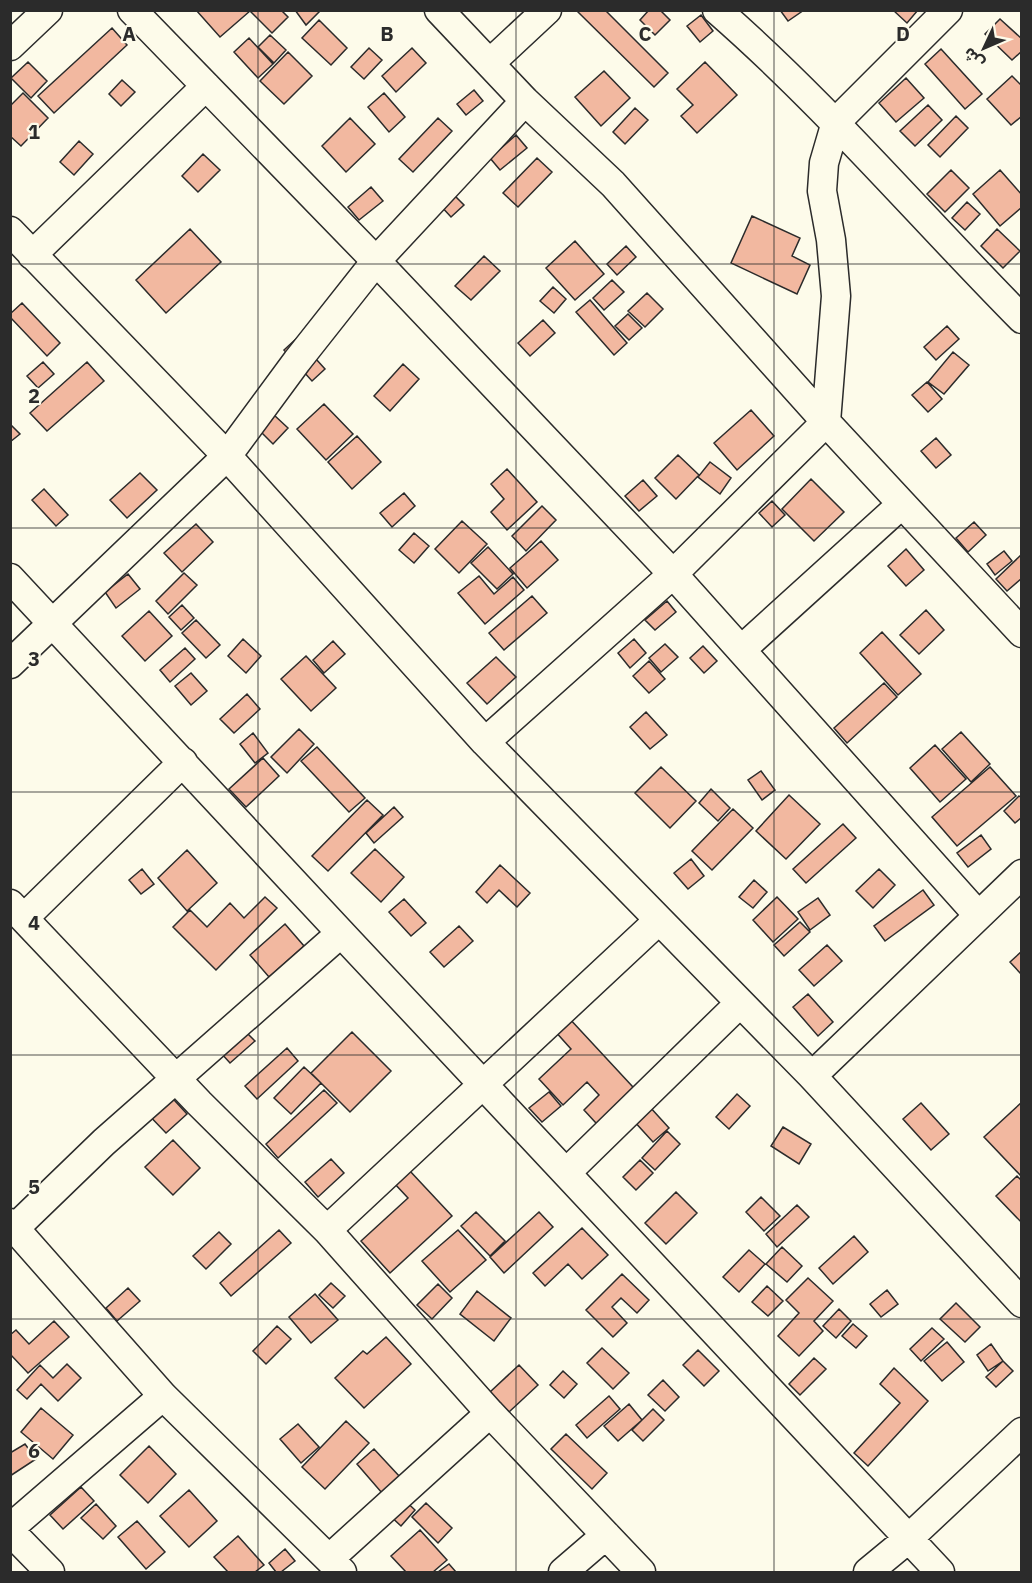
<svg xmlns="http://www.w3.org/2000/svg" width="1032" height="1583" font-family="'IBM Plex Sans','Noto Sans Arabic',sans-serif">
<rect width="100%" height="100%" fill="#fdfbea"/>
<!-- building -->
<path fill="#f2b8a0" stroke="#2b2b2b" stroke-width="1.5" d="M196 10H250V11L220 37Z
M281 10 288 17 272 33 250 11Z
M295 10H321L306 25Z
M576 10H605L668 73 654 87Z
M649 10H660L670 20 655 35 640 20Z
M780 10H804L788 21Z
M893 10H918L907 23Z
M701 15 713 31 700 42 687 26Z
M1000 19 1022 39V51L1012 60 985 34Z
M319 20 347 48 331 65 302 38Z
M112 28 127 45 54 113 38 96Z
M270 35 286 50 274 63 258 47Z
M249 38 273 64 258 78 234 52Z
M369 48 382 60 364 79 351 67Z
M412 48 426 63 396 92 382 76Z
M941 49 982 94 965 109 925 64Z
M288 52 312 76 284 104 260 81Z
M28 62 47 81 31 98 11 78Z
M705 62 737 95 697 133 681 116 693 105 677 89Z
M604 71 630 98 601 126 575 97Z
M1012 76 1022 86V116L1011 125 987 99Z
M906 78 924 98 896 122 879 103Z
M122 80 135 92 121 106 109 94Z
M474 90 483 101 466 115 457 104Z
M23 93 48 118 21 146 10 136V106Z
M384 93 405 117 389 132 368 107Z
M928 105 942 120 915 146 900 131Z
M635 108 648 120 625 144 613 132Z
M956 116 968 128 940 157 928 145Z
M350 118 375 144 346 172 322 146Z
M438 118 452 131 413 172 399 159Z
M516 135 527 148 500 170 490 158Z
M79 141 93 154 74 175 60 162Z
M203 154 220 170 198 192 182 176Z
M537 158 552 172 518 207 503 193Z
M951 170 969 188 945 212 927 194Z
M1000 170 1022 195V207L1000 226 973 194Z
M371 187 383 201 359 220 348 207Z
M452 193 464 205 451 217 440 205Z
M967 202 980 214 965 230 952 218Z
M752 216 800 238 792 256 810 265 797 294 731 263Z
M190 229 221 262 166 313 136 280Z
M997 229 1020 251 1003 268 981 246Z
M575 241 604 274 575 300 546 268Z
M626 246 636 257 617 275 607 264Z
M484 256 500 271 471 300 455 286Z
M612 280 624 292 604 310 593 298Z
M553 287 566 299 554 313 540 301Z
M647 293 663 309 645 327 628 311Z
M590 300 627 343 614 355 576 312Z
M22 303 60 343 47 356 10 317V314Z
M628 314 642 328 629 340 615 326Z
M543 320 555 333 530 356 518 343Z
M947 326 959 339 936 360 924 347Z
M297 338 325 369 312 381 284 350Z
M953 352 969 365 944 394 928 382Z
M43 362 54 374 38 388 27 376Z
M87 362 104 381 47 431 30 413Z
M403 364 419 379 390 411 374 396Z
M927 382 942 399 928 412 912 395Z
M324 404 353 434 326 460 297 429Z
M751 410 774 436 737 470 714 443Z
M274 415 288 428 273 444 259 430Z
M10 424 20 434 10 442Z
M357 436 381 462 352 489 328 462Z
M936 438 951 455 936 468 921 451Z
M678 455 699 475 676 499 655 478Z
M710 462 731 478 720 494 698 477Z
M507 469 537 502 507 530 491 512 504 499 491 484Z
M140 473 157 490 127 518 110 500Z
M811 479 844 512 814 541 782 509Z
M643 480 657 496 639 511 625 496Z
M44 489 68 515 56 526 32 500Z
M404 493 415 506 392 527 380 513Z
M772 501 785 515 772 527 759 513Z
M542 506 556 520 526 551 512 536Z
M462 521 487 544 459 573 435 549Z
M974 522 986 535 968 552 956 538Z
M196 524 213 542 182 572 164 553Z
M414 533 429 546 414 563 399 550Z
M541 541 558 560 527 588 510 568Z
M488 547 513 574 497 589 471 563Z
M906 549 924 570 906 586 888 566Z
M1004 551 1012 561 995 575 987 564Z
M1022 554V578L1007 591 996 579Z
M184 573 197 585 168 614 156 601Z
M128 574 140 589 116 608 105 592Z
M479 576 494 594 513 577 524 590 485 624 458 593Z
M532 596 547 613 504 650 489 633Z
M667 601 676 612 655 630 645 620Z
M182 605 194 618 181 630 169 617Z
M926 610 944 630 919 654 900 635Z
M149 611 172 636 145 661 122 636Z
M196 620 220 645 206 658 182 633Z
M882 632 921 674 898 695 860 653Z
M243 639 261 656 246 673 228 656Z
M634 639 646 653 630 668 618 653Z
M333 641 345 654 324 673 313 660Z
M665 644 678 657 661 672 649 658Z
M703 646 717 661 704 673 690 658Z
M185 648 195 659 170 682 160 670Z
M306 656 336 688 311 711 281 679Z
M496 657 516 677 487 704 467 683Z
M649 661 665 679 649 693 633 676Z
M191 673 207 691 191 705 175 686Z
M884 683 897 697 847 743 834 728Z
M247 694 260 709 234 733 220 719Z
M646 712 667 735 650 749 630 727Z
M299 729 314 744 287 773 271 757Z
M961 732 990 764 971 782 942 749Z
M253 733 268 753 255 763 240 744Z
M935 745 966 779 940 802 910 768Z
M317 747 365 798 349 812 301 761Z
M263 758 279 776 246 807 229 789Z
M661 767 696 801 670 828 635 793Z
M990 767 1016 796 957 846 932 817Z
M761 771 775 790 762 800 748 780Z
M711 789 730 808 718 821 699 803Z
M789 795 820 824 786 859 756 831Z
M1019 796 1022 798V817L1015 823 1004 811Z
M367 800 383 815 328 871 312 856Z
M394 807 403 817 374 843 366 833Z
M733 809 753 828 712 870 692 851Z
M843 824 856 838 806 883 793 869Z
M981 835 991 849 968 867 957 853Z
M375 849 404 877 381 902 351 873Z
M187 850 217 883 187 911 158 878Z
M691 859 704 876 688 889 674 873Z
M500 865 530 893 517 907 499 890 487 903 476 892Z
M142 869 154 884 141 894 129 880Z
M879 869 895 885 873 908 856 891Z
M754 880 767 892 753 908 739 897Z
M923 890 934 905 885 941 874 926Z
M265 897 277 908 216 970 173 927 190 910 207 927 230 903 244 918Z
M777 897 798 919 773 942 753 920Z
M818 898 830 915 810 930 798 912Z
M404 899 426 923 411 936 389 912Z
M800 922 810 932 784 956 774 945Z
M285 924 304 946 269 977 250 955Z
M459 926 473 941 444 967 430 952Z
M827 945 842 961 814 986 799 970Z
M1022 951V974H1021L1010 962Z
M808 994 833 1022 818 1036 793 1007Z
M568 1017 645 1100 607 1135 584 1110 599 1095 587 1082 563 1105 539 1079 571 1049 554 1030Z
M245 1031 255 1041 230 1063 221 1053Z
M352 1032 391 1071 350 1112 311 1073Z
M287 1048 298 1061 257 1099 245 1086Z
M304 1067 321 1083 291 1114 274 1098Z
M164 1089 187 1114 166 1133 143 1109Z
M324 1090 337 1103 278 1158 266 1144Z
M549 1092 561 1106 542 1122 529 1108Z
M737 1094 750 1106 729 1129 716 1117Z
M1022 1102V1177L984 1137Z
M921 1103 949 1134 931 1150 903 1119Z
M649 1106 669 1128 653 1142 633 1120Z
M783 1127 811 1144 799 1164 771 1146Z
M667 1131 680 1144 655 1170 642 1158Z
M173 1140 200 1168 173 1195 145 1167Z
M331 1159 344 1173 318 1197 305 1182Z
M640 1160 653 1173 636 1190 623 1177Z
M409 1170 452 1216 390 1273 361 1241 408 1198 394 1183Z
M1017 1176 1022 1181V1223L996 1196Z
M676 1192 697 1213 666 1244 645 1223Z
M761 1197 780 1216 764 1231 746 1212Z
M797 1205 809 1217 777 1247 766 1234Z
M476 1212 505 1241 490 1256 461 1226Z
M539 1212 553 1227 504 1273 490 1257Z
M582 1228 608 1255 582 1279 568 1264 545 1286 533 1273Z
M279 1230 291 1243 231 1296 220 1283Z
M458 1230 486 1260 450 1292 422 1261Z
M219 1232 231 1244 206 1269 193 1256Z
M854 1236 868 1252 833 1284 819 1268Z
M782 1247 802 1266 787 1282 766 1264Z
M749 1250 765 1264 739 1292 723 1277Z
M622 1274 649 1300 637 1313 621 1298 612 1307 627 1323 613 1337 586 1310Z
M808 1278 833 1301 814 1321 823 1331 799 1356 778 1336 799 1313 786 1300Z
M331 1283 345 1296 333 1308 319 1295Z
M438 1284 452 1298 432 1319 417 1305Z
M767 1286 783 1301 768 1316 752 1302Z
M128 1288 140 1301 117 1321 106 1308Z
M887 1290 898 1304 881 1317 870 1304Z
M477 1291 511 1318 494 1341 460 1314Z
M315 1294 338 1320 311 1343 289 1317Z
M956 1303 980 1327 965 1342 940 1319Z
M839 1309 851 1321 836 1338 823 1326Z
M54 1321 69 1337 28 1373 10 1354V1335L16 1330 29 1344Z
M853 1324 867 1336 856 1348 842 1336Z
M277 1326 291 1339 266 1364 253 1351Z
M932 1328 944 1339 921 1361 910 1349Z
M386 1337 411 1364 364 1408 335 1378 363 1351 367 1354Z
M947 1342 964 1362 942 1381 924 1361Z
M991 1344 1003 1361 988 1371 977 1355Z
M602 1348 629 1373 613 1389 587 1363Z
M698 1350 719 1371 704 1386 683 1365Z
M814 1358 826 1369 800 1395 789 1384Z
M1003 1361 1013 1371 996 1387 986 1377Z
M67 1364 81 1378 58 1401 41 1384 27 1399 17 1390 40 1365 53 1378Z
M519 1365 538 1385 509 1412 490 1392Z
M894 1368 928 1401 868 1466 854 1453 900 1403 880 1384Z
M563 1371 577 1384 564 1398 550 1385Z
M663 1380 679 1397 665 1411 648 1395Z
M609 1396 620 1409 587 1438 576 1425Z
M629 1404 642 1420 618 1441 604 1426Z
M41 1408 73 1435 53 1459 21 1432Z
M653 1409 664 1420 643 1441 632 1430Z
M346 1421 369 1443 325 1489 302 1467Z
M298 1424 319 1447 301 1463 280 1439Z
M566 1434 607 1473 592 1489 551 1449Z
M25 1444 36 1459 10 1476V1453Z
M149 1446 176 1474 148 1503 120 1475Z
M374 1449 400 1477 382 1493 357 1464Z
M81 1487 94 1501 63 1529 50 1515Z
M189 1490 217 1521 189 1547 160 1516Z
M399 1495 415 1510 401 1526 384 1510Z
M426 1503 452 1528 438 1543 412 1517Z
M96 1504 116 1526 103 1539 81 1518Z
M137 1521 165 1552 146 1569 118 1537Z
M420 1530 447 1560 433 1572H406L391 1556Z
M238 1536 264 1565 255 1572H228L214 1557Z
M285 1549 295 1561 281 1572H276L269 1563Z
M449 1564 456 1572H438Z"/>
<g fill="none" stroke-linecap="round" stroke-linejoin="round">
<!-- street casing -->
<g stroke="#2b2b2b" stroke-width="31">
<path id="street" d="M132 10 376 261 673 574 978 915
M439 10 525 101 613 184 826 422 1022 633
M717 10C826 105 920 216 1022 319
M10 46 48 10
M490 63 547 10
M10 231 227 456 485 742 812 1076 1022 1303
M32 255 206 86
M10 578 341 933 940 1572
M741 650 902 504
M10 664 227 456 297 361 376 261 525 101
M485 742 673 574 826 422 836 296 831 240 822 191 824 163 836 122 948 10
M10 904 199 1103 327 1230 490 1413 641 1572
M24 918 183 762
M812 1076 1022 874
M566 1173 740 1003
M10 1223 163 1396 342 1572
M15 1228 104 1142 341 933
M327 1230 658 921
M10 1528 163 1396
M10 1531 50 1572
M329 1559 490 1413
M563 1572 606 1535
M868 1572 908 1539 1022 1432"/>
</g>
<!-- street -->
<use href="#street" stroke="#fdfbea" stroke-width="28"/>
</g>
<!-- grid -->
<path fill="none" stroke="#2b2b2b" stroke-width="1.5" stroke-opacity="0.55" d="M258 10V1572M516 10V1572M774 10V1572M10 264H1022M10 528H1022M10 792H1022M10 1055H1022M10 1319H1022"/>
<g font-size="20" text-anchor="middle" font-weight="bold" fill="#2b2b2b" stroke="#fdfbea" stroke-width="4.5" stroke-linejoin="round" paint-order="stroke">
<text x="129" y="41">A</text>
<text x="387" y="41">B</text>
<text x="645" y="41">C</text>
<text x="903" y="41">D</text>
<text x="34" y="139">1</text>
<text x="34" y="403">2</text>
<text x="34" y="666">3</text>
<text x="34" y="930">4</text>
<text x="34" y="1194">5</text>
<text x="34" y="1458">6</text>
</g>
<!-- border -->
<rect width="1032" height="1583" fill="none" stroke="#2b2b2b" stroke-width="24"/>
<!-- north arrow -->
<g transform="translate(984 48) rotate(226)" stroke="#fdfbea" stroke-width="4.5" paint-order="stroke">
<path d="M0-4.5L10 22L0 15L-10 22Z" fill="#2b2b2b"/>
<text y="-9" font-size="16" font-weight="bold" text-anchor="middle" fill="#2b2b2b">ش</text>
</g>
</svg>
